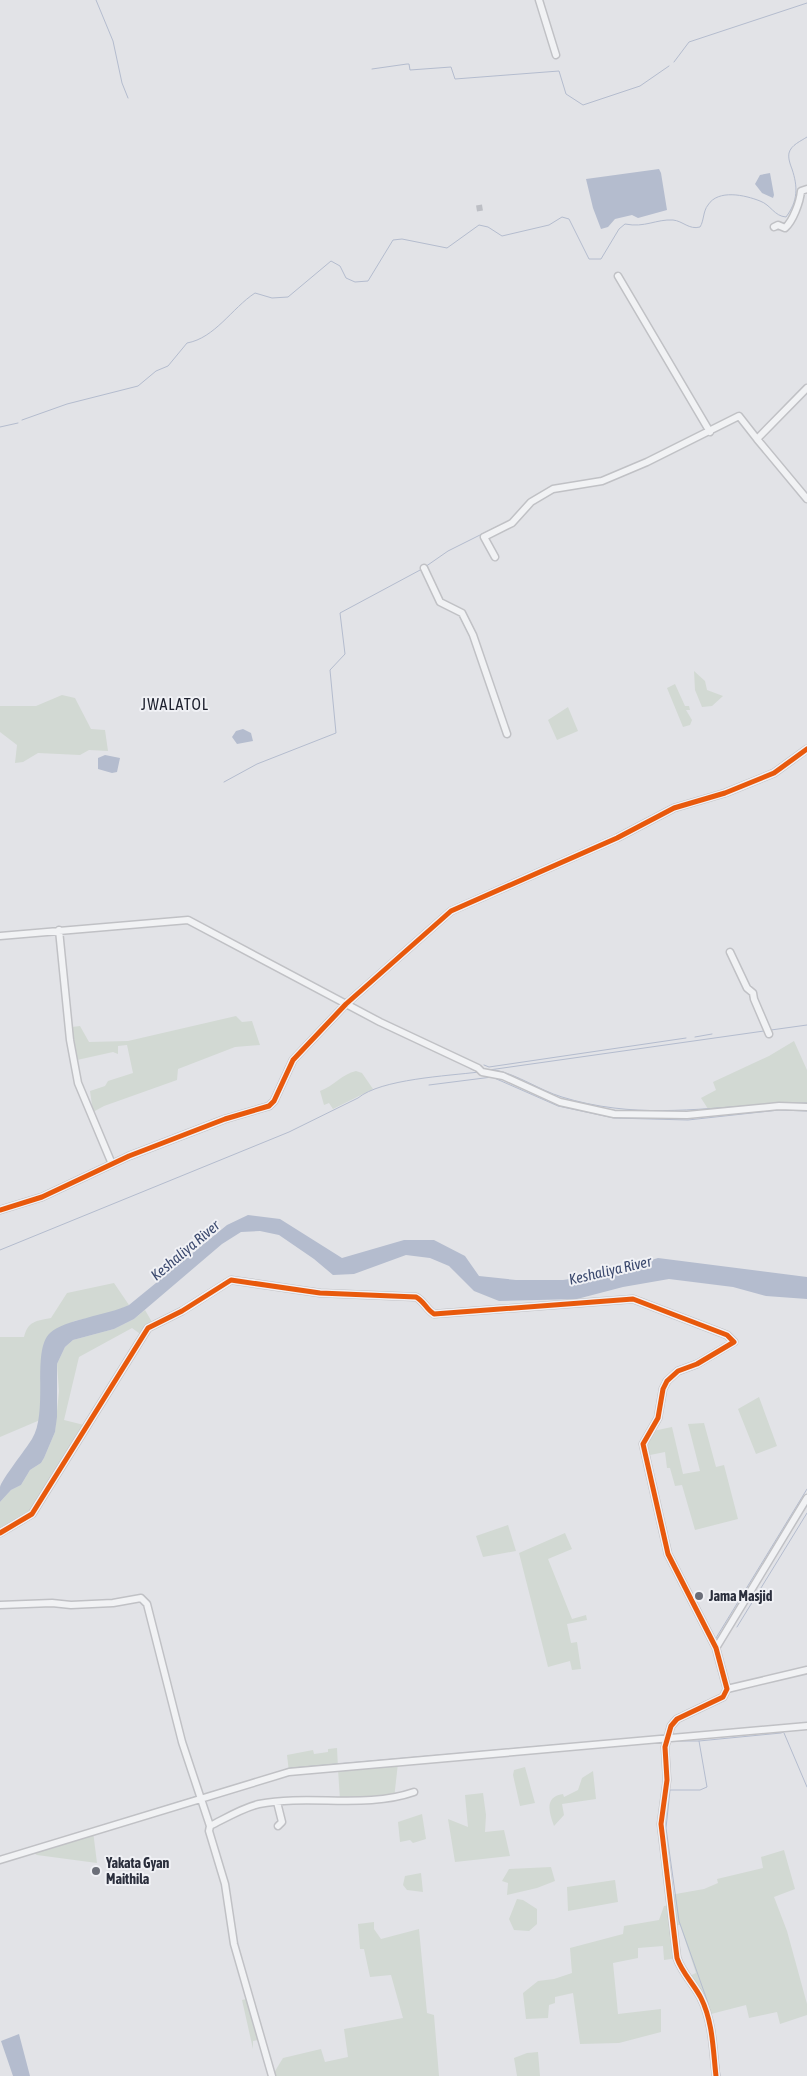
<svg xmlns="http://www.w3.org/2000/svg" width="807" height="2076" font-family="'Asap Condensed',sans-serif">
<rect width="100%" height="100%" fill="#e2e3e7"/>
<!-- green -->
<path fill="#d2d9d3" d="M694 671 705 681 707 690 723 696 712 706 702 707 695 690Z
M675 684 685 706H689L690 710H686L692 720 690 725 683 727 667 688Z
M62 695 75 698 91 729 105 730 108 751 89 750 80 755 38 753 23 762 15 763 17 745 0 732V706H36Z
M568 707 578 731 557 740 548 720Z
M236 1016 242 1022 252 1021 260 1045 235 1047 178 1069 177 1080 104 1106 93 1112 90 1091 105 1086 108 1081 133 1073 127 1045 118 1046V1054L113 1052 77 1060 72 1027 80 1026 89 1042 128 1041Z
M794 1041 807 1070V1107L710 1112 701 1098 716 1090 713 1082 769 1056Z
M356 1071 362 1073 373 1089 333 1109 329 1103 324 1105 320 1091C334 1086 342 1074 356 1071Z
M114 1283 129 1305 113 1313 74 1321 44 1343 40 1420 0 1437V1337H24C28 1321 36 1321 51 1318L67 1293Z
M145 1310 152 1322 157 1323 143 1336 132 1328 79 1357 64 1420 88 1426 32 1514 0 1533V1502L11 1490 21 1485 30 1470 41 1463 44 1458 55 1432 59 1391 57 1364 65 1347 73 1340 114 1329 134 1319Z
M759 1397 777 1446 756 1454 738 1409Z
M704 1423 716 1467 724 1465 738 1519 695 1530 682 1485 675 1486 670 1468H667L665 1452 645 1456 643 1444 648 1432 672 1427 683 1474 700 1471 688 1424Z
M508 1525 516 1551 483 1557 476 1536Z
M565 1533 572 1549 548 1559 572 1619 586 1615 587 1620 567 1624 571 1643 577 1642 581 1669 572 1670 570 1661 548 1667 519 1553Z
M337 1748 338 1768 398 1763 394 1799 340 1800 338 1769 289 1772 287 1755 313 1750 314 1754 328 1752V1749Z
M525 1767 535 1803 520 1806 513 1775 514 1770Z
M593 1771 596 1799 562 1804 564 1815 554 1826C549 1812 544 1797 563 1794L564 1797 578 1790 582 1778Z
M483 1793 486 1815 485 1832 504 1830 510 1856 455 1862 448 1819 468 1827 465 1795Z
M422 1814 426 1839 413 1843 410 1840 400 1842 398 1822Z
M93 1831 97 1863 37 1855 30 1851Z
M784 1850 795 1889 774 1897 787 1931 807 2004V2015L780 2024 777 2012 749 2018 746 2005 711 2014 708 2017 687 1977 696 1973 680 1925H673L677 1958 664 1960 663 1946 638 1948V1958L613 1963 618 2014 661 2009V2032L619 2043 580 2044 573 1993 555 1997V2003L549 2005 548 2018 526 2019 523 1993 538 1981 554 1979 572 1973 570 1948 623 1934 624 1926 659 1920 664 1906 671 1905 670 1895 704 1889 718 1883 717 1879 763 1868 761 1857Z
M551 1867 555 1881 537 1888 507 1895 508 1883 502 1881 509 1869Z
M421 1873 423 1892 407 1890 403 1885 405 1876Z
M615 1880 618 1902 568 1911 567 1887Z
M517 1899 523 1900 537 1909V1924L529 1931 514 1930 509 1919Z
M374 1922V1929L381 1939 419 1929 427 2013 434 2015 439 2076H272L283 2058 321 2049 325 2062 348 2057 344 2029 403 2018 391 1975 370 1977 364 1949H360L358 1924Z
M251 1998 259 2040 253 2041V2049L242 2000Z
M538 2052 540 2076H517L514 2058 527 2053Z"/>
<!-- water -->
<path fill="#b4bcce" d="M659 169 661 173 667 210 638 218 632 215 615 219 608 227 601 229 593 208 586 179Z
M770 173 774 195 773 198 762 193 755 184 760 175Z
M243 729 251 733 253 741 237 744 232 737 236 731Z
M105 755 120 758 117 772 112 773 98 769V758Z
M248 1215 280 1219 342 1258 404 1240H434L465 1256 479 1276 516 1280H563L606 1274 658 1258 807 1277V1299L766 1296 733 1287 669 1279 623 1287 577 1299 499 1301 474 1291 449 1266 430 1258 406 1255 354 1274 333 1275 314 1259 279 1235 260 1231 241 1232 222 1244 134 1319 114 1329 73 1340 65 1347 57 1364V1417L55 1432 44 1458 41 1463 30 1470 21 1485 11 1490 0 1502C0 1498 0 1491 0 1487 2 1479 26 1449 32 1439 49 1411 31 1351 50 1333 63 1320 108 1315 129 1305L227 1225Z
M19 2034 30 2076H13L1 2041Z"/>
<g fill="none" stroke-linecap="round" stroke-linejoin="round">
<!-- stream -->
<path stroke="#b4bcce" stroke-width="1" d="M96 0 113 41 122 83 128 98
M674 62 689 42 807 3
M372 69 407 64H409L410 70 451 67 455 79 559 71 566 94 583 105 640 86 669 66
M22 420 67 404 138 386 156 371 168 366 187 343C215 338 232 308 255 293L272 298 288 297 331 261 340 266 346 278 355 282 368 281 393 240 402 239 447 248 479 225 488 227 502 236 549 225 562 217 569 219 589 259H601L619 229 625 224C645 228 656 219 673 220 683 221 689 230 700 227 704 221 703 211 708 205 718 189 745 195 760 201 771 205 774 216 786 217 798 201 798 187 792 169 790 164 788 158 789 153 791 145 801 141 807 137
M0 427 18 423
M425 567 448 551 498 526
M224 782 257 764 336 733 330 670 345 654 340 613 422 569
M771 1030 807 1025
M695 1037 712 1034
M484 1065 489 1067 686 1038
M471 1069 478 1072
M489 1070 764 1031
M495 1070C519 1075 539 1090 562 1097 578 1102 597 1106 614 1108 678 1116 743 1103 807 1103
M429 1085 492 1077 558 1106 614 1118 688 1120 779 1110 807 1111
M0 1250 289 1132 358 1098C381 1079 447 1076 479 1072
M737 1627 807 1513
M716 1638 807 1489
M800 1723H807
M784 1733 807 1787
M670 1741H699L781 1733 788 1730
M699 1741 707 1787 700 1790H670L666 1828 679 1921 708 2003 714 2031
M202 1795 291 1768 565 1744
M0 1857 198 1796
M716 2042 720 2076"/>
<!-- minor-tunnel -->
<path stroke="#bdbfc5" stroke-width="6" stroke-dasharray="6 3" stroke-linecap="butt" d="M479 205 480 211"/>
<!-- minor casing -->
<g stroke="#c0c1c5" stroke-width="9">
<path id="minor" d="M539 0 556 55
M774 227 778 225 785 228C793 221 800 202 801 191L807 189
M618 276 710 432
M807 388 757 439 807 499
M495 557 484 537 512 523 531 502 553 489 602 481 647 462 739 416 757 439
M424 568 440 602 462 613 473 635 507 734
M59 930 70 1040 78 1083 112 1164
M0 936 188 920 380 1022 478 1068 482 1072 503 1076 560 1102 614 1114 687 1115 779 1106 807 1107
M730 952 747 988 753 993 754 999 769 1034
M0 1210 42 1197 129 1156 225 1119 269 1106 274 1101 293 1060 346 1004 451 911 617 838 674 808 725 793 774 773 807 749
M0 1533 32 1514 148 1328 182 1311 231 1280 320 1293 416 1297C424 1301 426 1309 434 1314L633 1299 727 1335 734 1342 697 1364 678 1371 667 1381 663 1389 658 1418 643 1444 668 1554 716 1648 727 1689 723 1697 677 1719 671 1726 665 1747 667 1780 661 1824 677 1958C682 1973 694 1984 701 1998 713 2022 713 2050 716 2076
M0 1605 52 1603 71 1605 113 1603 141 1598 147 1604 182 1742 210 1826 209 1831 225 1884 234 1944 272 2076
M716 1648 807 1498
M727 1689 807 1670
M277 1802 282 1822 278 1826
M210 1826C226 1818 242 1808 259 1804 310 1794 365 1809 414 1792
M0 1860 289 1772 807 1726"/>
</g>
<!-- minor -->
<use href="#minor" stroke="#f1f2f4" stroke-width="6"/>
<!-- cycleway casing -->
<g stroke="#f0f1f5" stroke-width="8">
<path id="cycleway" d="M0 1210 42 1197 129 1156 225 1119 269 1106 274 1101 293 1060 346 1004 451 911 617 838 674 808 725 793 774 773 807 749
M0 1533 32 1514 148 1328 182 1311 231 1280 320 1293 416 1297C424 1301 426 1309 434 1314L633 1299 727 1335 734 1342 697 1364 678 1371 667 1381 663 1389 658 1418 643 1444 668 1554 716 1648 727 1689 723 1697 677 1719 671 1726 665 1747 667 1780 661 1824 677 1958C682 1973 694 1984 701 1998 713 2022 713 2050 716 2076"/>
</g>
<!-- cycleway -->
<use href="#cycleway" stroke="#e8590c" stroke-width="5"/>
</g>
<!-- markers -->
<g fill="#6b6e78" stroke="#f0f1f5" stroke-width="2">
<circle cx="699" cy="1596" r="5"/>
<circle cx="96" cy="1871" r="5"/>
</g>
<g text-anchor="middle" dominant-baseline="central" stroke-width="4" stroke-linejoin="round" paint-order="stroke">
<!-- poi labels -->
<g font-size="14" font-weight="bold" fill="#2b2f3d" stroke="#f0f1f5" text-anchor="start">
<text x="709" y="1596">Jama Masjid</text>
<text x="106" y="1863">Yakata Gyan<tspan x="106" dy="16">Maithila</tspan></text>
</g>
<!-- water labels -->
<g font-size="15" font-style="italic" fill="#3a486d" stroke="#f0f1f5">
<text transform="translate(185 1250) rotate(-40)">Keshaliya River</text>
<text transform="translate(610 1270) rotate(-13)">Keshaliya River</text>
</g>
<!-- quarter labels -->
<g font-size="16" letter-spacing="1" fill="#1d202e" stroke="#f0f1f5">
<text x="175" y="704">JWALATOL</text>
</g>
</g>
</svg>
